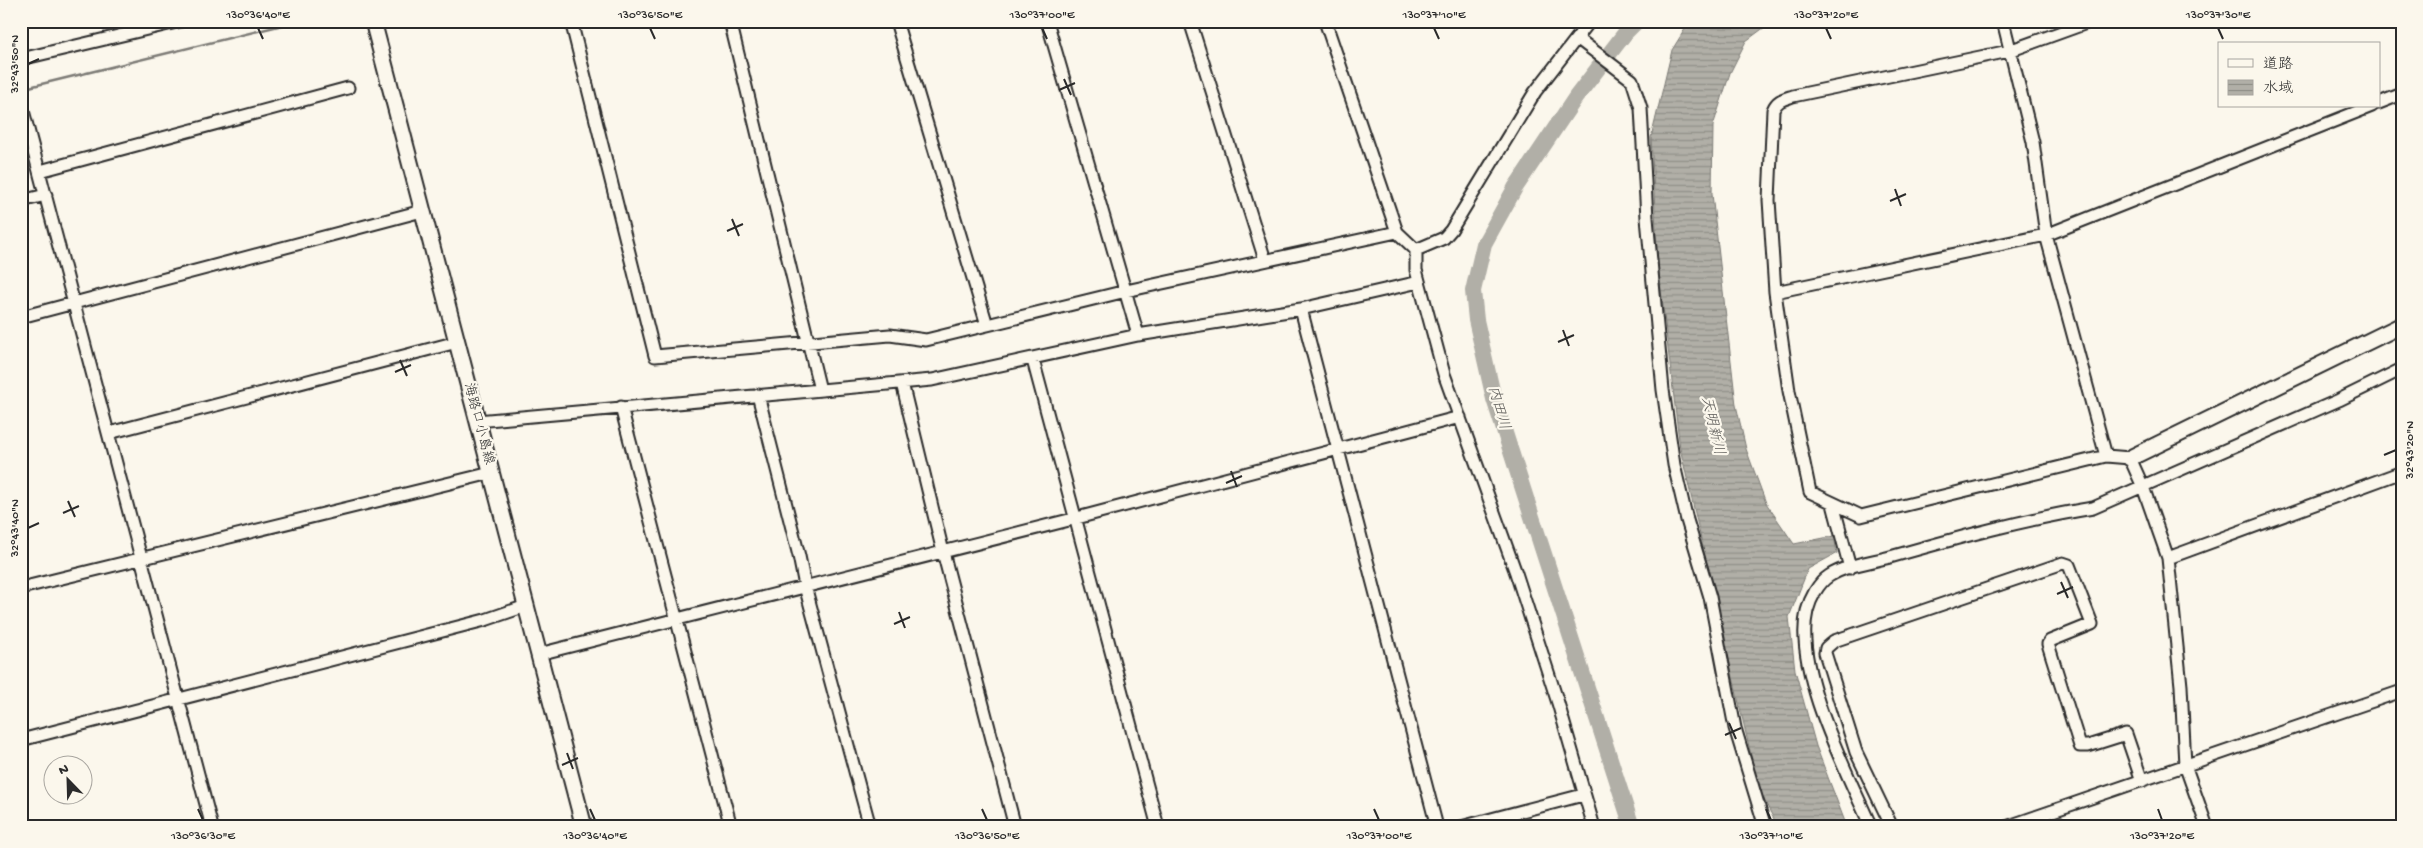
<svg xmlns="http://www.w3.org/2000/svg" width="2423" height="848" font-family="'Gochi Hand','Klee One',sans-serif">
<defs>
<pattern id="water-rules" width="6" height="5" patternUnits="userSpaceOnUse" patternTransform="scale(1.25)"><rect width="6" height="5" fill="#b1afa7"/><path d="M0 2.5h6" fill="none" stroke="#908f88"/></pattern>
</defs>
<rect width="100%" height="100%" fill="#fbf7ec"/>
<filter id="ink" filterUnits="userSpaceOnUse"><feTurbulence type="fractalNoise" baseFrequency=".02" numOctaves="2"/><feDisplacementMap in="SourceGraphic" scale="10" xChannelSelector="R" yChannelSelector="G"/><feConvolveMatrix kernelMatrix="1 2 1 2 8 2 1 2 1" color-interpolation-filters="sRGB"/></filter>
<g filter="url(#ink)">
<!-- water -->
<path fill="url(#water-rules)" stroke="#7b7a75" d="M1690 21H1773L1746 41 1730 73 1713 126 1712 194 1736 405 1746 449 1766 503 1794 544 1834 536 1837 553 1808 569 1789 617 1795 670 1816 746 1847 827H1778L1759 790 1680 448 1658 265 1651 138 1672 50Z"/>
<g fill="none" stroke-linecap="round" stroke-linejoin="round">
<!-- stream -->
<path stroke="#7b7a75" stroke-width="2.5" d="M21 89 299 21"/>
<!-- river -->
<path stroke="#b1afa7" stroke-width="16" d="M1632 827 1494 399 1476 320 1473 291 1484 244 1515 188 1576 97 1626 32 1637 21"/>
<!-- street casing -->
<g stroke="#2b2b2b" stroke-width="15">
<path id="street" d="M571 21 655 356 890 335 926 340 1126 291 1397 232
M730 21 820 390
M896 21 987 325
M1047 21 1138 335
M1190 21 1265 260
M1325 21 1397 232 1416 250V270L1444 374 1516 573 1558 703 1594 827
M2003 21 2033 142 2046 235 2106 456
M2092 21 2009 51 1793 96C1784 99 1777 100 1773 110L1769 200 1775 292 1789 391 1810 492 1861 516 2106 456 2130 458 2143 487 2168 558 2181 686 2185 765 2207 827
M1577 38 1632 80 1641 108 1647 218 1663 390 1674 465 1687 520 1710 597 1735 728 1765 827
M21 59 181 21
M21 103 212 827
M2379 103 2402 94
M40 171 348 88
M21 201 46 195
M1416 250 1444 238 1451 230 1535 92 1590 21
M1775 292 2046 235 2372 106
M1301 309 1437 827
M21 317 422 211
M1033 360 1158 827
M902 383 943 552 1015 827
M758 395 799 556 805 586 870 827
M621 407 731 827
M477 421 932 380 1138 335 1301 309 1419 282
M109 433 457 342
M1833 504 1850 568
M2168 558 2402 472
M21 588 491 473
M539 654 1077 518 1460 417
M21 740 485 620 526 606
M1461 827 1583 795
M1871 827C1847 772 1793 670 1807 611 1810 599 1818 583 1829 576 1846 565 1871 562 1890 557 1957 538 2025 519 2093 508L2339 400 2402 369
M1892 827 1856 752 1825 653 1826 648 1834 641 2063 563 2069 565 2092 624 2050 641 2048 644 2080 746H2088L2126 734 2142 781
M2006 827 2402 691"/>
</g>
<!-- secondary casing -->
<g stroke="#2b2b2b" stroke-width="19">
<path id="secondary" d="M373 21 584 827
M2130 458 2402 325"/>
</g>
<!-- street -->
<use href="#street" stroke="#fbf7ec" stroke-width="11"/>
<!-- secondary -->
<use href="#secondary" stroke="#fbf7ec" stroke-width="15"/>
</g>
</g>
<!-- ticks -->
<path fill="none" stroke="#2b2b2b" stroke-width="2" d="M258 28 263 39M650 28 655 39M1042 28 1047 39M1434 28 1439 39M1826 28 1831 39M2218 28 2223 39M28 64 39 59M1064 79 1071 95M1059 90 1075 83M1895 189 1901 206M1890 201 1906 194M732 219 739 236M727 231 743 224M1563 330 1569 346M1558 342 1574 335M400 360 407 376M395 372 411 365M2384 455 2396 450M1231 471 1237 487M1226 483 1242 476M68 501 75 517M63 513 79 506M28 528 39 523M2061 582 2068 598M2057 594 2073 587M899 612 905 628M894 624 910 617M1729 723 1736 739M1725 735 1741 728M567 753 573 769M562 765 578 758M198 809 203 820M590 809 595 820M982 809 987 820M1374 809 1379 820M1766 809 1771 820M2158 809 2162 820"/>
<g text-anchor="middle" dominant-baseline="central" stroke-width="4.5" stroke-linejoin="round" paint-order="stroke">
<!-- street labels -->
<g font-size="14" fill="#2b2b2b" stroke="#fbf7ec">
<text transform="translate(478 424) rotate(75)">海路口小島線</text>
</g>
<!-- water labels -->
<g font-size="15" font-style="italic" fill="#5a5956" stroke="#fbf7ec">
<text transform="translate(1498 408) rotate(74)">内田川</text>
<text transform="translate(1712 426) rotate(77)">天明新川</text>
</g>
</g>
<!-- margin -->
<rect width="2423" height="848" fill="none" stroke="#fbf7ec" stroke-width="55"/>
<!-- legend -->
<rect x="2218" y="42" width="162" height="65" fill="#fbf7ec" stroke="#a8a59f"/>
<rect x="2228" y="59" width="25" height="8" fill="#fbf7ec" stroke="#a8a59f"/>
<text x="2263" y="68" font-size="15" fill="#2b2b2b">道路</text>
<rect x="2228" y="80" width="25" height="15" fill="url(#water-rules)" stroke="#a8a59f"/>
<text x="2263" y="92" font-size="15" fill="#2b2b2b">水域</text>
<!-- north arrow -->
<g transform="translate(68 780) rotate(337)"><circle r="24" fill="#fbf7ec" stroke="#a8a59f"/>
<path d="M0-4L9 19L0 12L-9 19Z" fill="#2b2b2b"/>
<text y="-8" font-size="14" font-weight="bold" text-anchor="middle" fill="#2b2b2b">N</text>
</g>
<rect x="28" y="28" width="2368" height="792" fill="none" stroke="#2b2b2b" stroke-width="2"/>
<g font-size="12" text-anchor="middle" fill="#2b2b2b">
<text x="258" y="18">130°36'40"E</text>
<text x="650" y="18">130°36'50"E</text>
<text x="1042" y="18">130°37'00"E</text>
<text x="1434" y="18">130°37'10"E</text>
<text x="1826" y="18">130°37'20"E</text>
<text x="2218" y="18">130°37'30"E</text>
<text transform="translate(14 64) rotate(-90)" y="4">32°43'50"N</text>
<text transform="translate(2409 450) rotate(-90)" y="4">32°43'20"N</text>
<text transform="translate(14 528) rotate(-90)" y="4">32°43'40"N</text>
<text x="203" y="839">130°36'30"E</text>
<text x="595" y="839">130°36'40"E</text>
<text x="987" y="839">130°36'50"E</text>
<text x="1379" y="839">130°37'00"E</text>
<text x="1771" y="839">130°37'10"E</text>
<text x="2162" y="839">130°37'20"E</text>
</g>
</svg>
